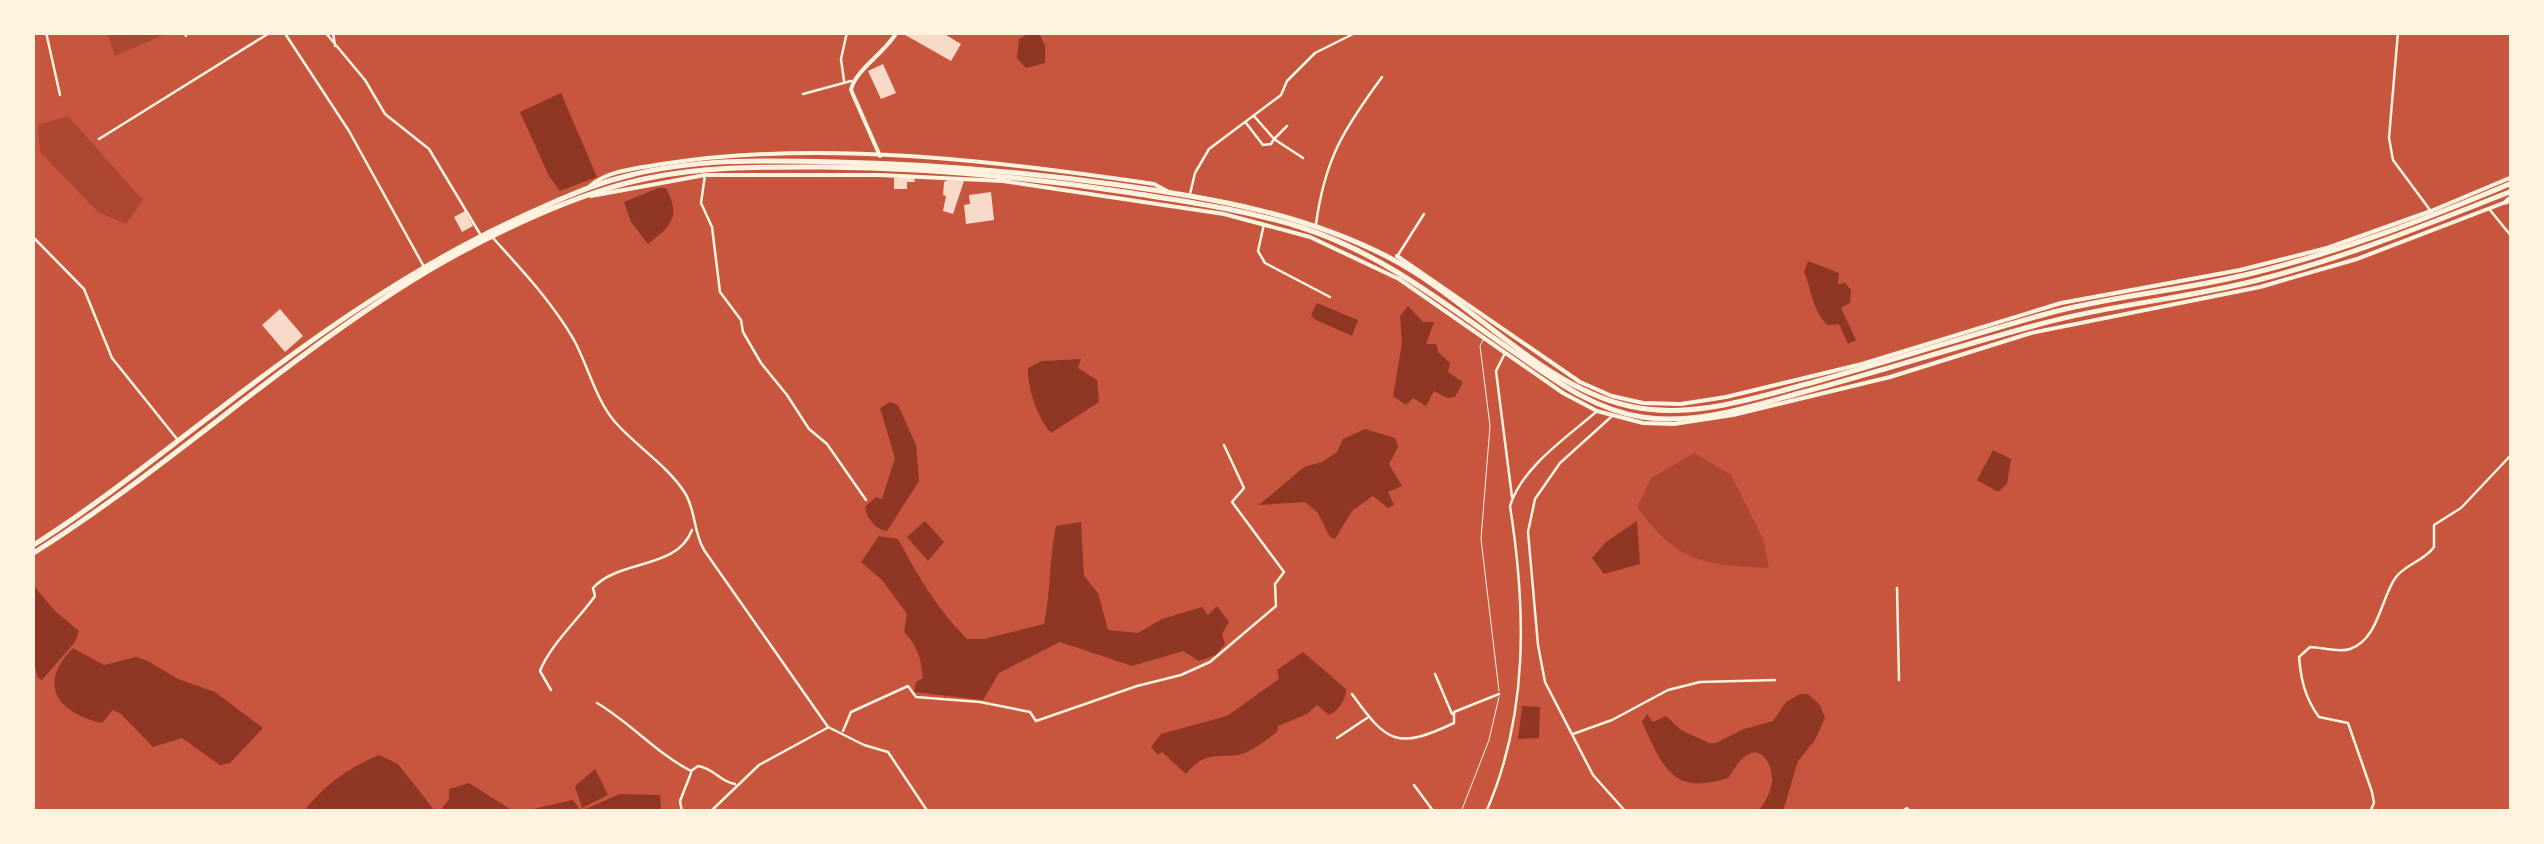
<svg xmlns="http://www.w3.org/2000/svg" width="2544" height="844" font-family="Merriweather,serif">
<rect width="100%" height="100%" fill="#c8553d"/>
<!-- green -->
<path fill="#ae4732" d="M170 32 115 56 107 33V32Z
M68 116 143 200 126 224 98 212 40 152 38 125Z
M1694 453 1731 475 1763 539 1769 568C1703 565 1678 563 1637 507L1651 478Z"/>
<!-- water -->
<path fill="#8f3625" d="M1029 33H1039L1045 46V63L1026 68 1017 58 1019 39Z
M561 93 597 177 560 191 549 176 520 112Z
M658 188H666C681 217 672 225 648 244L631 222 624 202Z
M1808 261 1839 273 1838 284 1845 283 1851 290 1850 303 1841 308 1856 340 1848 344 1839 324 1828 325C1812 311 1812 290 1804 272Z
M1317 303 1358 320 1352 336 1314 319 1311 315Z
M1408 306 1423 322H1434L1426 344H1436L1439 353 1450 363 1448 372 1463 382 1455 397 1447 398 1434 391 1426 406 1413 398 1406 405 1393 396 1402 343 1400 316Z
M1081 359 1078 368 1097 380 1099 402 1051 433C1038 419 1027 388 1028 368L1042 361Z
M890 402 898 405 916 445 919 481 887 531C875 529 867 519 865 507L876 497 882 499 895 458 880 408Z
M1365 429 1395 438 1398 447 1389 464 1402 486 1388 492 1394 505 1388 508 1373 496 1352 511 1335 539 1330 537 1318 513 1305 502 1259 505 1304 467 1322 462 1337 452 1343 439Z
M1993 450 2011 459 2007 484 1998 492 1977 480Z
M925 521 944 542 928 561 907 537Z
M1637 521 1640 564 1604 574 1592 558 1606 542Z
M1081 522 1084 576 1098 593 1108 630 1138 633 1162 619 1202 607 1208 615 1217 606 1229 622 1222 634 1225 644 1216 655 1199 661 1183 651 1132 666 1060 642 999 673 983 700 914 692 916 682 923 678C921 658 918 647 904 632L907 614 882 580 861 562 879 536 898 539C918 576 937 609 967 639H984L1044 624C1051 591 1049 559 1056 526Z
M33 585 55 611 79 631 75 642 42 680 38 678 33 659Z
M73 648 104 665 136 657 148 661 178 679 215 692 263 728 230 763 220 765 182 738 153 747 121 714 113 710 102 723C57 713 37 684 73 648Z
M1303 652 1346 689C1347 698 1338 711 1329 715L1317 705 1307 714 1278 726 1277 732C1269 738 1260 745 1251 750 1226 764 1210 744 1186 774L1162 752 1158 755 1151 747 1161 734 1227 716 1279 679 1277 670Z
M1800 694H1808L1820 705 1825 718 1815 740 1798 761 1783 811H1758C1765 803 1771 792 1772 781 1773 764 1760 742 1743 758 1737 763 1733 772 1728 778 1672 796 1663 767 1642 722L1647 714 1653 722 1666 716 1681 730 1709 743H1716L1744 729 1773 721 1786 702Z
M1522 706 1540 707 1539 738 1518 739Z
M379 755 398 764 435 811H304C322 787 351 766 379 755Z
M595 769 608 795 582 808 575 786Z
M469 783 513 811H440L449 799V789Z
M620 794 660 795 661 811H524L573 800 581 811Z"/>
<!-- building -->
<path fill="#f7dbc8" d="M900 32H941L961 44 951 61Z
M883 64 896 93 881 99 868 71Z
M894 178H914L915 182H907V189H894Z
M948 180 964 181 953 214 943 211 946 196 943 195 944 182Z
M991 192 994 220 966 224 964 205 970 204 969 195Z
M465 211 473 226 462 232 454 217Z
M280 309 303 336 285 352 262 325Z"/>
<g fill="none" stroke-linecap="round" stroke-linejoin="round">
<!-- service -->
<path stroke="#fff3e0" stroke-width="1" d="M1483 340 1480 346 1490 426 1481 539 1499 691
M1461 812 1489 740 1499 697"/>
<!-- minor -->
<path stroke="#fff3e0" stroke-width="2.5" d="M46 32 60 95
M184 32 186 36
M284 32 349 131 423 265
M325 32 365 80 385 114 429 149 480 234
M333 32 335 46
M2398 32 2389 138 2393 160 2430 210
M844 81 841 59 847 32
M803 94 851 81
M1246 123 1263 145 1271 144 1274 139 1254 116
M1287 126 1274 139 1303 158
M99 139 271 32
M705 175 701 203 712 227 720 292 741 320 743 332 761 363 787 395 809 429 827 444 866 500
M1190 194 1195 173 1209 149 1281 95 1287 81 1315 53 1357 32
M2490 210 2512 237
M1264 224 1258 251 1265 263 1330 297
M1316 224C1325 158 1344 129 1382 77
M32 236 84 289 112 358 177 439
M493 238C522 270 552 302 574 340 588 366 596 400 615 422 637 447 667 465 685 493 696 511 693 531 704 550L828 727 864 745 888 752 928 812
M1398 255 1424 214
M1505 353 1496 371 1512 497
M1611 417 1560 463 1535 499 1528 532 1538 645 1545 682 1593 775 1626 812
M1897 588 1899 680
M1435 674 1452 714
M551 690 540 671C550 645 578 620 595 596L593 588C619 559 677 570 692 530
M1352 694C1387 743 1397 750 1454 723V712L1499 694
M597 703C631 723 656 753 691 771L698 766C714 768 720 782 735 784
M843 731 851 712 908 686 916 697 980 702 1030 712 1036 721 1137 686 1181 675 1210 662 1276 606 1275 584 1284 572 1232 502 1244 488 1224 445
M1573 734 1612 720 1668 690 1700 682 1775 680
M1337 738 1367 718
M1414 785 1434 812
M682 812 680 801 691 773
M710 812 759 765 827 728
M1486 812C1529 715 1526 608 1510 506 1522 467 1566 438 1596 412
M1901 812 1907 808 1910 812
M2370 812 2374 803 2372 792 2348 723 2319 717C2305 698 2301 680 2299 657L2310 647C2321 647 2339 653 2350 649 2379 639 2381 597 2396 577 2406 564 2424 561 2434 547V525L2461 508 2512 454"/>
<!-- secondary -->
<path stroke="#fff3e0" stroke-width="4" d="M880 156 851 90C855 70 885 53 897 32
M590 186C608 170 639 168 662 164 820 139 997 161 1154 184L1167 191
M591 196 705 175H880L1003 181 1224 214 1310 237 1399 279 1563 393 1597 411 1643 423 1674 424 1733 415 1890 377 2031 333 2260 287 2357 259 2506 202
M1397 256 1580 382 1612 396 1643 403 1681 404 1726 397 1862 364 2061 303 2240 270 2327 248 2431 211 2512 177"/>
<!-- trunk -->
<path stroke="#fff3e0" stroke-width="5" d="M2506 202 2512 197
M32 546C97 505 156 457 217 411 313 337 413 266 523 216 556 201 588 186 623 177 693 158 766 160 837 162 932 164 1025 172 1119 185 1213 198 1305 214 1390 258 1469 299 1542 387 1629 406 1691 420 1754 398 1814 382 1892 361 1969 335 2046 314 2111 296 2179 291 2245 275 2337 253 2424 220 2512 183
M32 554C169 468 288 355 426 272 489 235 577 192 649 178 706 166 765 167 823 167 927 168 1029 177 1132 193 1189 202 1247 210 1303 228 1381 253 1445 304 1511 350 1552 378 1591 409 1642 417 1695 425 1749 407 1800 393 1879 372 1955 347 2033 326 2107 305 2184 299 2258 280 2345 258 2428 224 2512 191"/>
</g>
<!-- border -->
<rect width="2544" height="844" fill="none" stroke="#fff3e0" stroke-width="70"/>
</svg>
